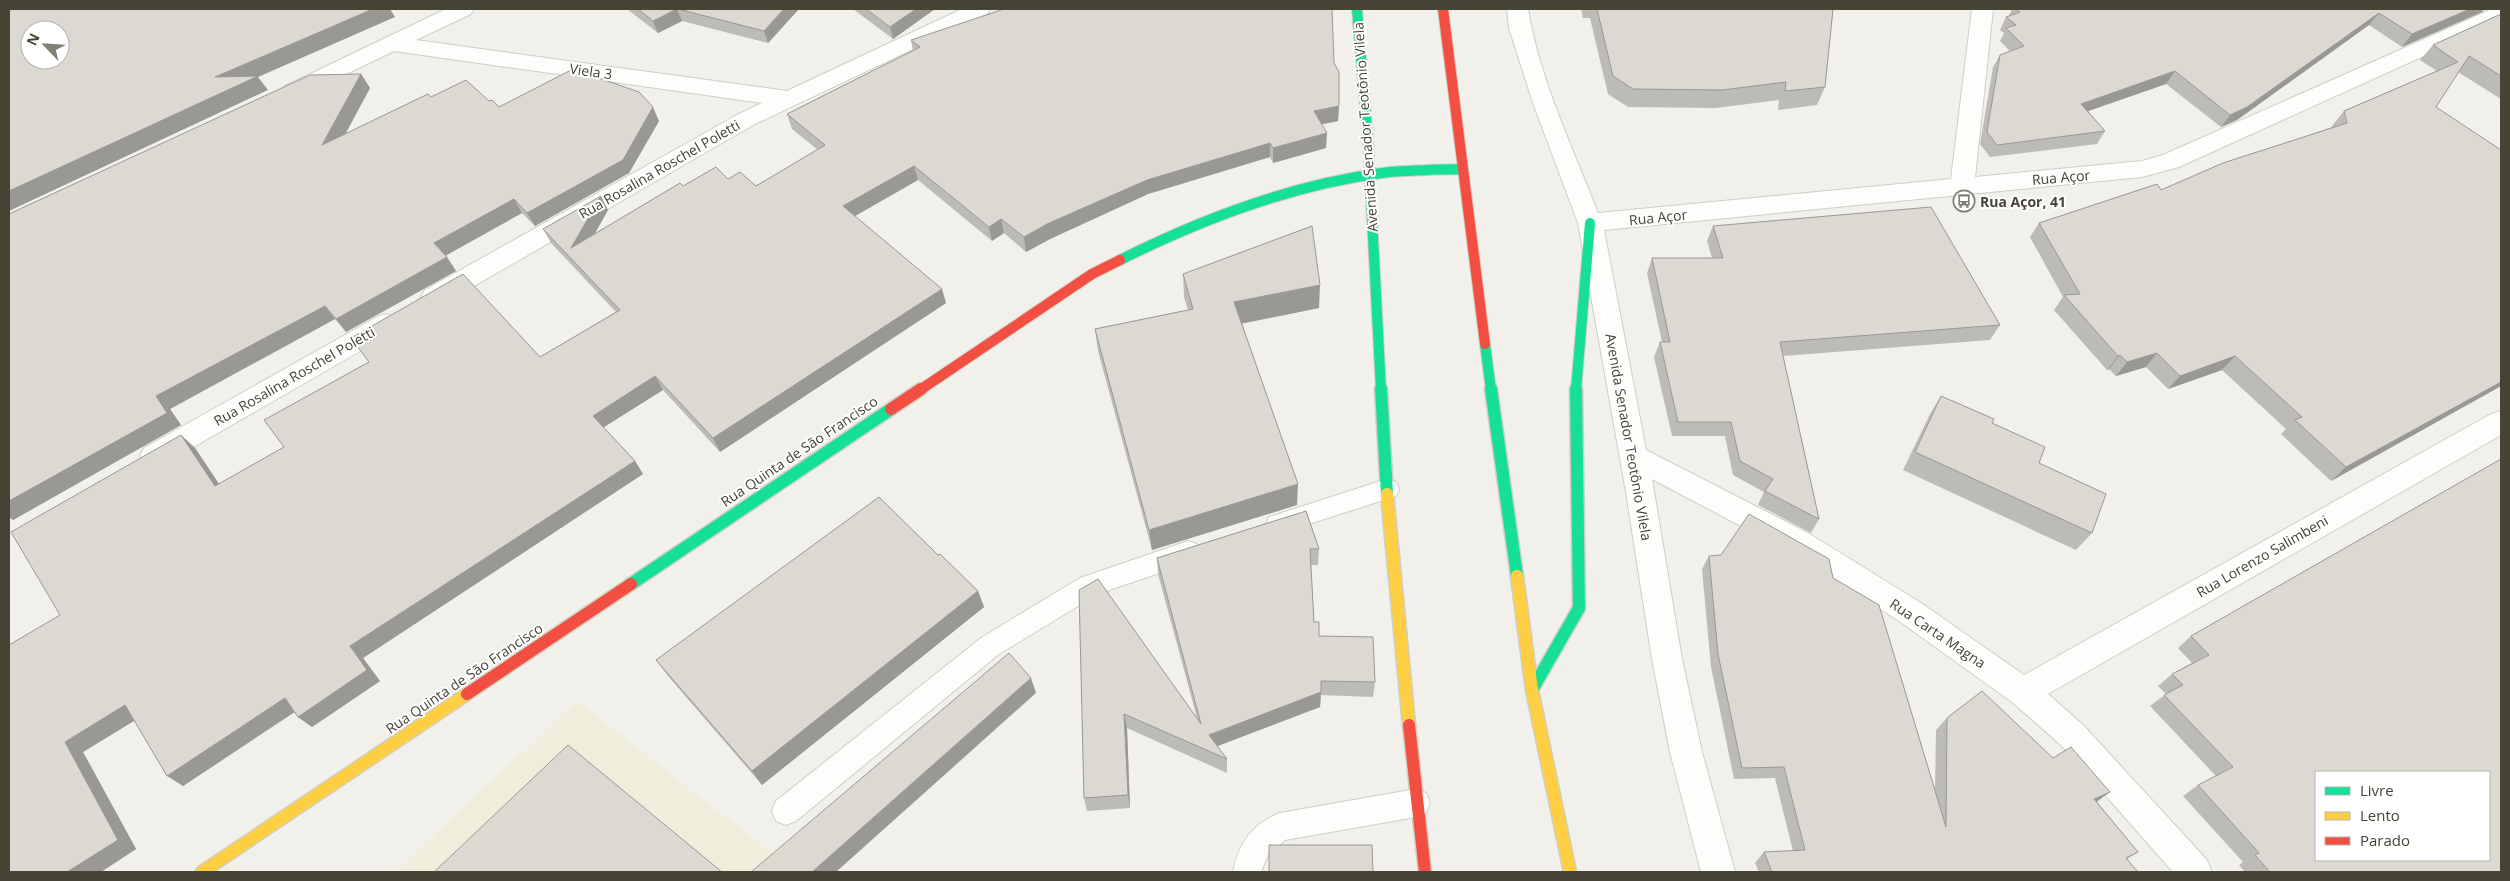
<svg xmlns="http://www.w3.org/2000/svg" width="2510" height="881" font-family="'Open Sans',sans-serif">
<rect width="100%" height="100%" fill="#f1f0ea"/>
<!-- education -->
<path fill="#efeedc" d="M577 701 796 872H395Z"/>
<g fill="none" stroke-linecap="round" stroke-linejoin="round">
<!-- lane casing -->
<g stroke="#cfcec7" stroke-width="2">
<path id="lane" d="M1387 479 1396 482 1399 489 1396 496 1278 534 1269 531 1266 524 1269 517Z
M1188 541 1197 544 1201 552 1197 560 1098 594 999 654 796 821 786 825 776 821 772 811 776 801 981 638 1080 578Z
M1416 789 1426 793 1430 803 1426 813 1416 817 1285 840 1268 855 1261 872H1233C1239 843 1252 824 1280 813Z"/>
</g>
<!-- street casing -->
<g stroke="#cfcec7" stroke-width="2">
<path id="street" d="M446 9H474L471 14 416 40 787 91 962 9H990L987 14 753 125 443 304 434 307 425 304 421 297 425 290 737 115 762 103 394 51 301 96 293 98 285 96 282 91 285 86Z
M1507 9H1528C1539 78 1573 148 1598 213L1951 179 1972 9H1993L1975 177 2142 161 2163 155 2492 9H2501V21L2179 167 2142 177 1604 230 1646 450 1808 533 1921 603 2024 675 2491 414 2501 411V435L2048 694 2084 726 2207 860 2212 872H2173L2062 746 2012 702 1899 621 1788 551 1652 479 1682 659 1702 752 1735 872H1701L1670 752 1652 659 1626 492 1578 223 1533 103 1509 28Z
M386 314 395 317 399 324 395 331 164 464 154 467 144 464 140 456 144 448 377 317Z"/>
</g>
<!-- fast-far1 casing -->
<g stroke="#d1cfc1" stroke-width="12">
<path id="fast-far1" d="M1357 9 1368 141 1381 390
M1120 260C1202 219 1291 185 1382 173 1409 170 1435 170 1462 169
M1485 344 1491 390
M1576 390 1590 223"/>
</g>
<!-- fast casing -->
<g stroke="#d1cfc1" stroke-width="15">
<path id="fast" d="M1381 389 1387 494
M1491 389 1517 576
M631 584 891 409
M1532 690 1579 608 1576 389"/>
</g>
<!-- slow casing -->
<g stroke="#d1cfc1" stroke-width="15">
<path id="slow" d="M1387 494 1409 725
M1517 576 1532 690 1570 872
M202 872 467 694"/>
</g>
<!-- jam-far1 casing -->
<g stroke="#d1cfc1" stroke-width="12">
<path id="jam-far1" d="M1443 9 1485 344
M920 390 1092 274 1120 260"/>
</g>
<!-- jam casing -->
<g stroke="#d1cfc1" stroke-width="15">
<path id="jam" d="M891 409 921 389
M467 694 631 584
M1409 725 1425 872"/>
</g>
<!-- lane -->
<use href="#lane" fill="#fdfdfc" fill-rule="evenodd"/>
<!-- street -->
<use href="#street" fill="#fdfdfc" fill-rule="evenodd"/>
<!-- fast-far1 -->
<use href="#fast-far1" stroke="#16e098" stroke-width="10"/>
<!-- fast -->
<use href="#fast" stroke="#16e098" stroke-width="12"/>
<!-- slow -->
<use href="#slow" stroke="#ffcf43" stroke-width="12"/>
<!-- jam-far1 -->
<use href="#jam-far1" stroke="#f24e42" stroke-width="10"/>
<!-- jam -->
<use href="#jam" stroke="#f24e42" stroke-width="12"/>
</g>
<!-- wall -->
<path fill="#bcbbb5" d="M627 9H799L768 43 682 21 658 33Z
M853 9H935L893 39Z
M1581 9H1833L1825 87 1817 105 1778 110 1779 100 1716 108 1628 107 1608 94 1590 18H1583Z
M2012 9H2484L2482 12 2402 47 2369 25 2237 120 2221 127 2166 84 2088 111 2105 131 2097 144 1990 157 1980 144 1993 67 2000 55 2010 51 2000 41 2004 33 2000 30 2006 17 2009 16Z
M2501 14V99L2458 72 2436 107 2501 386 2331 481 2281 434 2286 429 2222 370 2168 389 2146 367 2116 376 2109 369 2107 370 2054 310 2063 297 2030 237 2039 223 2161 190 2332 127V126L2344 111 2437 71 2420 60 2433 45Z
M911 40 1334 63 1339 106 1338 121 1322 124 1326 148 1273 163 1270 157 1148 194 1050 239 1026 252 1004 233 992 241 918 180 855 216 946 303 720 452 663 390 603 427 635 461 643 474 363 658 380 681 312 727 298 717 295 712 183 786 135 720 83 752 136 849 101 872H9L60 615 181 435 195 448 219 484 540 357 616 312 551 243 543 229 608 210 595 233 683 186 728 179 756 186 818 150 792 129 787 114 913 51Z
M361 74 370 88 345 134 431 97 489 101 499 107 659 121 629 173 535 226 522 213 445 256 456 271 346 332 335 319 170 409 181 425 13 520 9 517V214Z
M1713 226 2000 325 1990 340 1783 356 1819 519 1811 533 1758 505 1764 492 1733 475 1725 436H1672L1654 357 1660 342H1662L1647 273 1652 258H1712L1707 241Z
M1183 274 1319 308 1242 323 1297 505 1152 550 1098 351 1095 329 1188 310 1184 297Z
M1941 396 1992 423 2039 463 2092 533 2076 550 1903 470 1930 414Z
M1306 511 1319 549 1318 565H1311L1314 622 1319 636 1375 682 1373 697 1321 695 1320 707 1217 746 1227 759V773L1127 728 1130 808 1087 811 1084 798 1079 590 1197 718 1158 574 1157 558Z
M938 555 978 591 984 607 762 785 668 676 656 660Z
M1709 556 1833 578 1935 789 1936 730 1947 718 2097 802 2138 852 2127 859 2138 872H1759L1755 863 1764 852 1793 851 1775 778 1734 779 1711 667 1702 569Z
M2191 636 2501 872H2245L2239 865 2243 862 2183 796 2198 785 2216 776 2150 706 2166 694 2158 686 2172 674 2192 663 2178 648Z"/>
<!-- shaded-wall -->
<path fill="#999893" d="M373 9H390L395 17 258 77 268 90 9 211V191L215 77Z
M677 9 682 21 658 33 653 21Z
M784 9H799L768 43 764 31Z
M916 9H935L893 39 890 27Z
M2470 9H2484L2482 12 2402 47 2412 34Z
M2379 13 2369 25 2237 120 2221 127 2230 115Z
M2175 71 2166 84 2074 116 2081 104Z
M361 74 370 88 332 159 322 145Z
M1339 106 1338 121 1314 126V111Z
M653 107 659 121 629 173 535 226 527 213Z
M1327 133 1326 148 1273 163V148Z
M1270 143V157L1148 194 1050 239 1026 252 1024 237 1047 224 1147 180Z
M914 166 918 180 848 220 843 206Z
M601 196 608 210 579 262 571 248Z
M514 199 522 213 443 257 434 243Z
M1001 219 1004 233 992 241 989 227Z
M447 257 456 271 346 332 336 319Z
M1320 285 1319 308 1235 325 1234 302Z
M942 289 946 303 720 452 713 438Z
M325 306 335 319 170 409 181 425 13 520 9 517V501L156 396Z
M2157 353 2146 367 2116 376 2127 362Z
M2120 355 2109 369 2107 370 2118 356Z
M2235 356 2222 370 2168 389 2180 376Z
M655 376 663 390 601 429 593 416Z
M2501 382V386L2331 481 2346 467Z
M181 435 195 448 229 499 215 486Z
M635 461 643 474 363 658 380 681 312 727 298 717 350 646Z
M1298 484 1297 505 1152 550 1149 530Z
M978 591 984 607 762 785 752 771Z
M1031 678 1036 693 836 872H812Z
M1321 692 1320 707 1210 749 1209 735Z
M285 698 299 709 183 786 167 776Z
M125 705 142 716 83 752 136 849 101 872H67L65 742Z
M1124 714 1127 728 1130 808 1128 795Z
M2110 792 2095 803 2094 799Z"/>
<!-- building -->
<path fill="#dbd9d2" stroke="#999893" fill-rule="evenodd" d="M9 9H373L215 77 258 76 9 191ZM30 30H60V60H30Z
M638 9H677L653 21Z
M678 9H784L764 31Z
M866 9H916L890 27Z
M1004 9H1332L1334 63 1339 72V106L1314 111 1327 133 1273 148 1270 143 1147 180 1047 224 1024 237 1001 219 989 227 914 166 843 206 942 289 713 438 655 376 593 416 635 461 350 646 367 670 298 717 285 698 167 776 125 705 65 742 118 840 67 872H9V645L60 615 11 532 181 435 215 486 284 447 264 420 369 362 351 338 463 274 540 357 620 310 543 229 601 196 571 248 680 183 683 186 716 167 728 179 740 172 756 186 825 145 787 114 920 47 911 40Z
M1597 9H1833L1825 87 1785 91 1786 82 1722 90 1633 89 1613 76Z
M2016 9H2470L2412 34 2379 13 2247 107 2230 115 2175 71 2081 104 2105 131 1997 145 1987 132 2000 55 2024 46 2006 28 2016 25 2006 17 2020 12Z
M2501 14V76L2469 56 2436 107 2501 150V382L2346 467 2295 420 2302 417 2235 356 2180 376 2157 353 2127 362 2120 355 2118 356 2064 295 2080 294 2039 223 2157 184 2161 190 2223 163 2347 123 2344 111 2458 62 2433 45Z
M573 69 639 92 653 107 623 160 527 213 514 199 434 243 447 257 336 319 325 306 156 396 167 413 9 501V214L310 75 361 74 322 145 428 94 431 97 466 80 489 101 492 100 499 107Z
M1931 207 2000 325 1780 342 1819 519 1765 491 1773 479 1740 461 1731 422H1678L1660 342H1670L1652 258H1723L1713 226Z
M1312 226 1320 285 1234 302 1298 484 1149 530 1095 329 1193 309 1183 274Z
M1941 396 1994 419 1992 423 2045 447 2039 463 2106 494 2092 533 1915 452Z
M2501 459V872H2270L2255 855 2259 853 2198 785 2233 767 2164 695 2183 685 2172 674 2209 655 2191 636ZM2316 772H2489V860H2316Z
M879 497 938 555 940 554 978 591 752 771 656 660Z
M1306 511 1319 549H1310L1314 622H1319V636L1373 637 1375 682 1321 681V692L1209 735 1227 759 1124 714 1128 795 1084 798 1079 590 1098 579 1201 724 1157 558Z
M1749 514 1829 559 1833 578 1879 605 1946 827 1947 718 1982 691 2053 758 2071 747 2110 792 2094 799 2138 852 2126 858 2138 872H1772L1764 852 1805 850 1784 767 1742 768 1718 654 1709 556 1721 555Z
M1009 653 1031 678 812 872H751Z
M568 745 722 872H434Z
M1269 845H1372L1373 872H1269Z"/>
<!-- icons -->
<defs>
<g id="bus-ring" transform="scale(1.125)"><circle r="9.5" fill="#fff" stroke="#828074" stroke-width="1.5"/><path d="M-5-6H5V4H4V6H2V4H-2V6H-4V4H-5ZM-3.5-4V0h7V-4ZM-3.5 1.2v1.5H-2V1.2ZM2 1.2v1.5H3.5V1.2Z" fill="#828074"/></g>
</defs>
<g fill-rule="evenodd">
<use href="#bus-ring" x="1964" y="201"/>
</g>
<g text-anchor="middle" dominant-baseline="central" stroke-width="4" stroke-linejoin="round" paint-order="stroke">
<!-- street labels -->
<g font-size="14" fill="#474435" stroke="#fff">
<text transform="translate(591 71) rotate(8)">Viela 3</text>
<text transform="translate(1365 127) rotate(-94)">Avenida Senador Teotônio Vilela</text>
<text transform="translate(659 169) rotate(-30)">Rua Rosalina Roschel Poletti</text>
<text transform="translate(2061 177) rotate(-5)">Rua Açor</text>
<text transform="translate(1658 217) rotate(-6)">Rua Açor</text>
<text transform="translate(294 376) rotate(-30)">Rua Rosalina Roschel Poletti</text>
<text transform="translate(1629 437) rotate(80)">Avenida Senador Teotônio Vilela</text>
<text transform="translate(799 451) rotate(-34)">Rua Quinta de São Francisco</text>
<text transform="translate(2262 556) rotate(-30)">Rua Lorenzo Salimbeni</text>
<text transform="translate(1938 633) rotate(34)">Rua Carta Magna</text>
<text transform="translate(464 678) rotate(-34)">Rua Quinta de São Francisco</text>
</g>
<!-- poi labels -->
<g font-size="14" font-weight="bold" fill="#474435" stroke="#fff" text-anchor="start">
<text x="1980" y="201">Rua Açor, 41</text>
</g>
</g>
<!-- border -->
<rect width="2510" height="881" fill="none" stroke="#474435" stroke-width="20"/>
<!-- legend -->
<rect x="2315" y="771" width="175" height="90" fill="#ffffff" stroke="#b5b4ae"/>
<rect x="2325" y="787" width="25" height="8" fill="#16e098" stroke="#b5b4ae"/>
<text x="2360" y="796" font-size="15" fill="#474435">Livre</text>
<rect x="2325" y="812" width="25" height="8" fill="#ffcf43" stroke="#b5b4ae"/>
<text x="2360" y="821" font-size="15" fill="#474435">Lento</text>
<rect x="2325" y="837" width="25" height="8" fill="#f24e42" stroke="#b5b4ae"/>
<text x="2360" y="846" font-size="15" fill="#474435">Parado</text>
<!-- north arrow -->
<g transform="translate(45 45) rotate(295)"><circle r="24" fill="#ffffff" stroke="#b5b4ae"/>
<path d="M0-4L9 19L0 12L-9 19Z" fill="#828074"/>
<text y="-8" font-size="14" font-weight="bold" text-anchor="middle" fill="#474435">N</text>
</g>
</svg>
